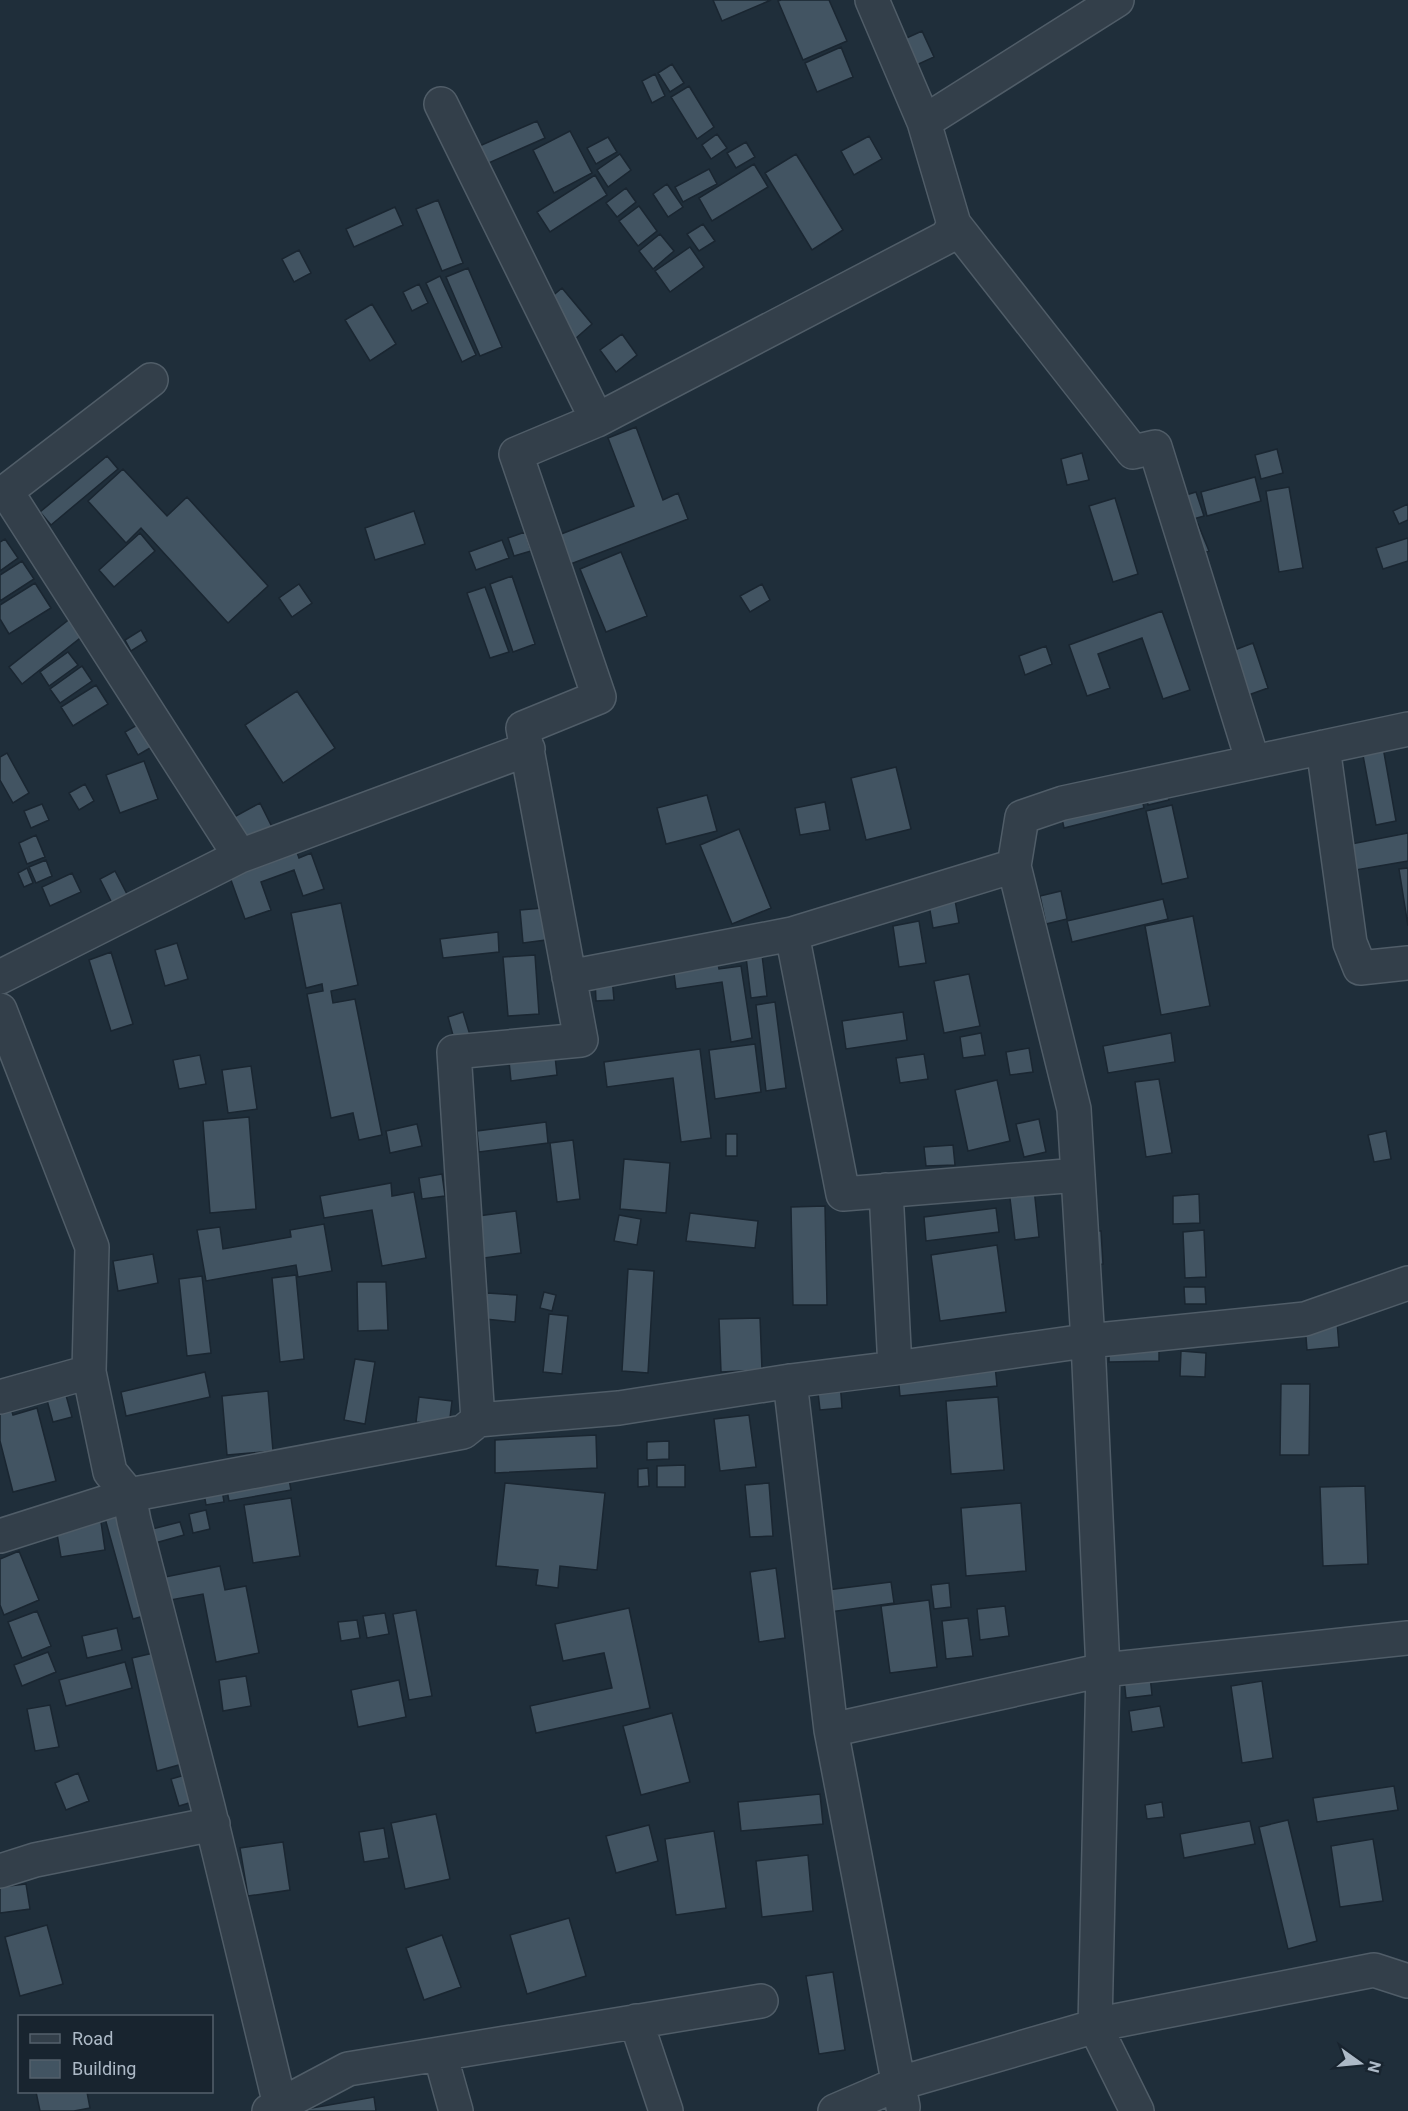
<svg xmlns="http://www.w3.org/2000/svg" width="1408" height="2111" font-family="Roboto,sans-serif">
<rect width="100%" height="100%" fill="#1f2e3a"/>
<!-- building -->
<path fill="#425462" stroke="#1a2631" stroke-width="1.5" d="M713 0H771L722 21Z
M781 0H829L847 41 803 60 778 1Z
M922 31 934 57 912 67 900 41Z
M841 47 853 77 817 92 805 63Z
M672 64 684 83 670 92 658 73Z
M655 74 665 96 652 103 642 81Z
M689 86 714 127 697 139 671 97Z
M537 121 545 138 475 169 468 151Z
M570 131 592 173 554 193 533 150Z
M717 134 727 148 711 159 702 145Z
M869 136 882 159 854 175 841 151Z
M608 137 617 152 596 164 587 148Z
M746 142 755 157 736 168 727 153Z
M620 154 631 170 608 187 597 170Z
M796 154 843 230 812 250 765 173Z
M754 164 768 187 712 221 699 198Z
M709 169 717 184 683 202 675 187Z
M595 175 607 195 550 232 537 212Z
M667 184 683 207 668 217 653 194Z
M626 188 636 202 617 217 606 203Z
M438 200 463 263 442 271 416 209Z
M639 206 657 231 638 246 619 221Z
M395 207 403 225 354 247 346 229Z
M703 224 715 241 699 251 687 234Z
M660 234 674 251 653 269 639 251Z
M690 247 704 267 670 292 655 271Z
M299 250 311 273 294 282 282 259Z
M468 268 502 347 480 356 446 277Z
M440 276 476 355 462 362 426 283Z
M419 284 428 303 412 311 403 292Z
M562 288 592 324 575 339 544 303Z
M372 304 396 344 370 361 345 320Z
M622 334 637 355 616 372 600 350Z
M636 427 663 500 678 493 688 519 568 565 556 536 634 506 608 438Z
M1277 449 1283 473 1261 479 1255 455Z
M1082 453 1089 480 1067 485 1061 459Z
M107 456 118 469 51 525 40 512Z
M123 469 167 516 187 497 268 586 228 623 141 528 126 543 88 501Z
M1255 477 1261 501 1207 516 1201 492Z
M1289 487 1303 568 1279 572 1266 491Z
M1196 492 1204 516 1183 522 1176 498Z
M1115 498 1138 574 1113 582 1089 506Z
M1408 504V520L1399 524 1393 511Z
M414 511 425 544 375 560 365 528Z
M1198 524 1209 551 1197 555 1187 529Z
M525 532 531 551 514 556 508 538Z
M140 533 155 551 114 587 99 570Z
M1408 538V561L1383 569 1376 548Z
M5 539 18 558 0 571V542Z
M502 540 509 558 476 570 469 552Z
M621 552 647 616 606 632 580 569Z
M22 561 34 579 0 601V575Z
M512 576 535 644 513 652 490 584Z
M35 583 51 608 9 634 0 619V605Z
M299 584 312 603 292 617 279 598Z
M762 584 770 600 750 612 740 596Z
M485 587 509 652 490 658 467 593Z
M1162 611 1190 690 1163 699 1142 638 1098 654 1110 688 1087 696 1069 645Z
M76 614 89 631 22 684 9 667Z
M141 630 147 641 131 651 125 640Z
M1253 643 1268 688 1240 698 1224 654Z
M1046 646 1052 664 1025 675 1019 656Z
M68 652 78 665 49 686 40 672Z
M82 666 92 681 60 703 50 689Z
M96 685 108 704 73 726 61 707Z
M297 691 335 748 283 783 245 725Z
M144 721 157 744 138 755 125 732Z
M1383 747 1396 821 1376 825 1362 750Z
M7 753 29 793 13 803 0 780V757Z
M144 761 158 799 120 813 106 775Z
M896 767 911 829 866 840 851 778Z
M85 784 94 801 79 810 69 793Z
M1165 784 1169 800 1148 805 1145 789Z
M1140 790 1144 808 1064 828 1060 809Z
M707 795 717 831 666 844 657 808Z
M825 802 830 830 800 835 795 808Z
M260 803 274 831 248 845 234 817Z
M42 804 49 820 31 828 24 811Z
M1172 805 1188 878 1162 884 1146 811Z
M739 829 771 908 732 924 700 845Z
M1408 833V861L1350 871 1346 845Z
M36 835 45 857 27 864 19 843Z
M294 844 299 858 311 853 324 889 303 896 294 870 261 882 271 910 245 919 227 869Z
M46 860 52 876 36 883 29 867Z
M27 868 33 883 24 887 18 873Z
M1408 868V926L1399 869Z
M115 871 129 898 113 905 100 879Z
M72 873 81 892 50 906 42 887Z
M1061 891 1067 919 1046 924 1040 896Z
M954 894 959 923 933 928 928 899Z
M1163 899 1168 919 1072 942 1067 921Z
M341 903 358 985 331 991 333 1003 355 999 382 1135 359 1140 353 1113 331 1118 307 994 323 991 322 984 306 988 291 913Z
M543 908 546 940 523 943 520 910Z
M1193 916 1210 1006 1161 1015 1145 926Z
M919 921 926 963 899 967 893 926Z
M498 932 499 952 443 958 440 939Z
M177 943 188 979 165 986 155 950Z
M111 952 133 1024 111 1031 89 960Z
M535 955 539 1014 508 1016 503 957Z
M762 955 767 996 751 998 746 957Z
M717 959 719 969 741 966 752 1038 731 1042 722 982 676 989 673 966Z
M969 974 980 1026 944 1033 934 981Z
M612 977 614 1000 596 1001 595 979Z
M775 1002 786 1088 766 1091 756 1005Z
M463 1012 470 1035 454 1039 448 1017Z
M903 1012 907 1040 846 1049 842 1021Z
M981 1033 985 1055 963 1058 960 1037Z
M1171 1033 1175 1062 1108 1073 1103 1046Z
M755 1044 761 1092 715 1099 709 1050Z
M554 1046 557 1075 511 1081 508 1051Z
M1029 1048 1033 1072 1010 1075 1006 1052Z
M700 1049 711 1138 681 1142 673 1078 607 1087 604 1062Z
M924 1054 928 1079 900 1083 896 1058Z
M200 1055 206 1084 179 1089 173 1060Z
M251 1066 257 1109 228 1113 222 1070Z
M1159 1079 1172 1153 1146 1157 1135 1082Z
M997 1080 1010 1141 968 1151 955 1090Z
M249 1117 256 1209 210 1213 203 1121Z
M1039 1119 1046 1152 1024 1157 1016 1124Z
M546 1122 548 1143 479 1152 477 1131Z
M417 1124 422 1146 390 1153 386 1131Z
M1386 1131 1391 1159 1374 1162 1368 1135Z
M726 1134H737V1156H726Z
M573 1140 580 1199 557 1202 550 1143Z
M953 1145 955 1165 926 1166 924 1147Z
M624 1159 670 1163 666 1213 620 1209Z
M442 1174 445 1196 422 1199 419 1178Z
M391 1183 392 1196 414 1192 426 1258 382 1266 372 1210 324 1218 320 1196Z
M1034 1188 1039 1237 1015 1240 1009 1190Z
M1199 1194 1200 1223 1173 1224V1196Z
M825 1206 827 1305H793L791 1207Z
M996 1208 999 1232 926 1241 924 1217Z
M516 1211 521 1253 484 1258 478 1216Z
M690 1213 758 1221 755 1248 686 1241Z
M619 1215 641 1219 637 1245 614 1241Z
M324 1224 332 1271 298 1277 296 1265 206 1281 197 1230 220 1227 223 1249 291 1237 290 1230Z
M1204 1230 1206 1277 1185 1278 1183 1232Z
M1085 1231H1101L1103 1264 1086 1265Z
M997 1245 1006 1312 940 1321 931 1255Z
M153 1254 158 1283 118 1291 113 1261Z
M628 1269 654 1271 648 1373 622 1371Z
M296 1275 304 1359 280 1362 272 1278Z
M202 1276 211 1353 187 1356 179 1279Z
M357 1282H386L388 1330 358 1331Z
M1184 1287H1205L1206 1304H1185Z
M544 1292 556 1295 552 1311 540 1308Z
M487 1293 517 1295 515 1322 485 1319Z
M549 1314 568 1316 562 1374 543 1372Z
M760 1318 762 1370 721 1372 719 1319Z
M1337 1321 1339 1347 1307 1350 1305 1324Z
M1159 1341V1361L1109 1362V1342Z
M1181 1351 1206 1353 1205 1377 1180 1376Z
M355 1359 375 1362 365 1424 344 1420Z
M995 1365 997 1386 900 1396 898 1375Z
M205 1372 210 1397 126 1416 121 1392Z
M840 1381 842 1408 820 1410 817 1384Z
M1281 1384H1310L1309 1455H1280Z
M64 1388 72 1417 53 1422 45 1393Z
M268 1391 273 1451 227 1455 222 1396Z
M419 1397 452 1401 449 1426 416 1422Z
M998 1397 1004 1470 951 1474 946 1401Z
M9 1402 13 1415 37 1408 56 1481 13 1492 0 1441V1404Z
M749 1415 756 1467 720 1471 714 1419Z
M596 1435 597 1468 495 1473V1440Z
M669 1441V1459L647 1460V1442Z
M685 1465V1487H657V1466Z
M648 1468 649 1486 638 1487V1469Z
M288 1474 291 1490 229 1501 226 1485Z
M505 1483 605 1493 597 1570 560 1566 558 1588 536 1585 538 1570 496 1566Z
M769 1483 773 1536 750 1537 745 1485Z
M221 1484 224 1502 206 1505 203 1488Z
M1365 1486 1368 1564 1323 1566 1320 1487Z
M291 1498 300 1556 253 1563 244 1505Z
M1021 1503 1026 1571 966 1576 961 1508Z
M121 1506 151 1614 133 1619 103 1511Z
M206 1510 210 1529 193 1533 189 1514Z
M100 1515 105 1550 61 1557 55 1522Z
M180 1522 184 1535 155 1543 152 1529Z
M19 1551 39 1600 4 1615 0 1605V1559Z
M220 1566 225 1590 246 1586 259 1653 216 1662 203 1594 165 1601 160 1578Z
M776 1568 785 1638 759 1642 750 1572Z
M891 1582 894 1603 830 1612 827 1590Z
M949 1583 951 1607 934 1609 931 1585Z
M929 1600 937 1667 890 1673 881 1606Z
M1005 1606 1009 1636 980 1640 977 1609Z
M629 1608 650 1708 536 1733 530 1706 612 1688 604 1653 563 1661 555 1624Z
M416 1610 432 1696 409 1700 393 1614Z
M37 1611 51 1646 22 1658 8 1622Z
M385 1613 389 1634 367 1638 363 1616Z
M968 1618 973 1656 946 1659 942 1621Z
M357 1620 360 1638 341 1641 338 1622Z
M117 1628 122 1650 87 1658 82 1636Z
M162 1651 186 1763 157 1771 132 1658Z
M48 1652 56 1672 22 1686 14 1665Z
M125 1662 132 1688 66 1706 59 1680Z
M246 1676 251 1706 223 1711 219 1680Z
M1150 1676 1152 1695 1126 1698 1124 1679Z
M399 1680 406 1717 358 1727 351 1690Z
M1262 1681 1273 1758 1242 1763 1231 1686Z
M50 1705 59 1747 35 1751 27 1709Z
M1160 1706 1164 1727 1132 1732 1129 1711Z
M672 1713 690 1782 641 1795 623 1726Z
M78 1773 89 1801 66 1810 55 1783Z
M192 1773 199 1800 179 1806 171 1779Z
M1394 1786 1398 1810 1317 1822 1313 1798Z
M820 1794 823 1824 741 1831 738 1802Z
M1162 1802 1164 1817 1147 1819 1145 1805Z
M436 1814 450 1879 405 1889 391 1823Z
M1288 1820 1317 1941 1288 1949 1259 1827Z
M1250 1821 1255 1844 1184 1858 1180 1834Z
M649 1825 658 1861 616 1873 606 1836Z
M384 1828 389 1858 364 1862 359 1832Z
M714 1831 726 1908 676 1915 665 1839Z
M1373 1839 1383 1901 1340 1907 1331 1846Z
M283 1842 290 1890 248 1896 240 1848Z
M808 1855 813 1911 762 1917 756 1861Z
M26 1884 30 1909 0 1913V1887Z
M569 1918 586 1976 527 1994 510 1935Z
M47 1925 63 1984 20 1996 5 1937Z
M442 1935 461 1987 424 2000 406 1948Z
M833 1972 845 2050 819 2054 806 1976Z
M36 2092H87L90 2108 74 2111H40Z
M374 2097 376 2111H295Z"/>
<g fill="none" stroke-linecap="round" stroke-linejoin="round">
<!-- street casing -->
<g stroke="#505d68" stroke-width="36">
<path id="street" d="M872 0 924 122
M441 104 597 420
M954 224 1133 452 1155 447 1253 762
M6 491 240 856
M0 496 151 380
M1323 747 1350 943 1360 968 1408 963
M1014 866 1074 1109 1088 1342 1103 1670 1095 2026 1137 2111
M792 934 843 1194 1078 1175
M0 977 240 856 528 749
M569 977 792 934 1014 866 1022 817 1063 803 1408 729
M0 1010 92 1247 89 1372 110 1472 129 1495 134 1521 208 1807 280 2105
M886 1190 895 1368
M790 1381 831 1730 903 2107
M0 1397 89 1372
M478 1420 454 1052 581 1040 523 728 599 697 516 454 597 420 947 237 954 224 924 122 1117 0
M0 1536 129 1495 463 1432 478 1420 619 1408 790 1381 895 1368 1078 1342 1305 1319 1408 1283
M831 1730 1103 1670 1408 1638
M0 1871 35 1860 213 1824
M636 2021 666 2111
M440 2054 456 2111
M269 2111 348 2069 761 2001
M835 2111 900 2083 1110 2022 1374 1970 1408 1981"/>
</g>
<!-- street -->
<use href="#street" stroke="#333f4a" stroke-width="33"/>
</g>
<!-- legend -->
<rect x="18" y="2015" width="195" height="78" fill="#18242f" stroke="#54606c" stroke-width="1.5"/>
<rect x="30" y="2034" width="30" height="9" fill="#333f4a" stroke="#54606c" stroke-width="1.5"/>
<text x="72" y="2045" font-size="18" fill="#adbac7">Road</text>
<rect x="30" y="2060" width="30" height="18" fill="#425462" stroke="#54606c" stroke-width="1.5"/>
<text x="72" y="2075" font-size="18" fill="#adbac7">Building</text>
<!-- north arrow -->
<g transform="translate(1360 2063) rotate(105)" stroke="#18242f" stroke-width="4.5" paint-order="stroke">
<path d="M0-4.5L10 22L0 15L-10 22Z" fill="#adbac7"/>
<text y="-9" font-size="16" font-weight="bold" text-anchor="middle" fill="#adbac7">N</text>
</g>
</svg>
